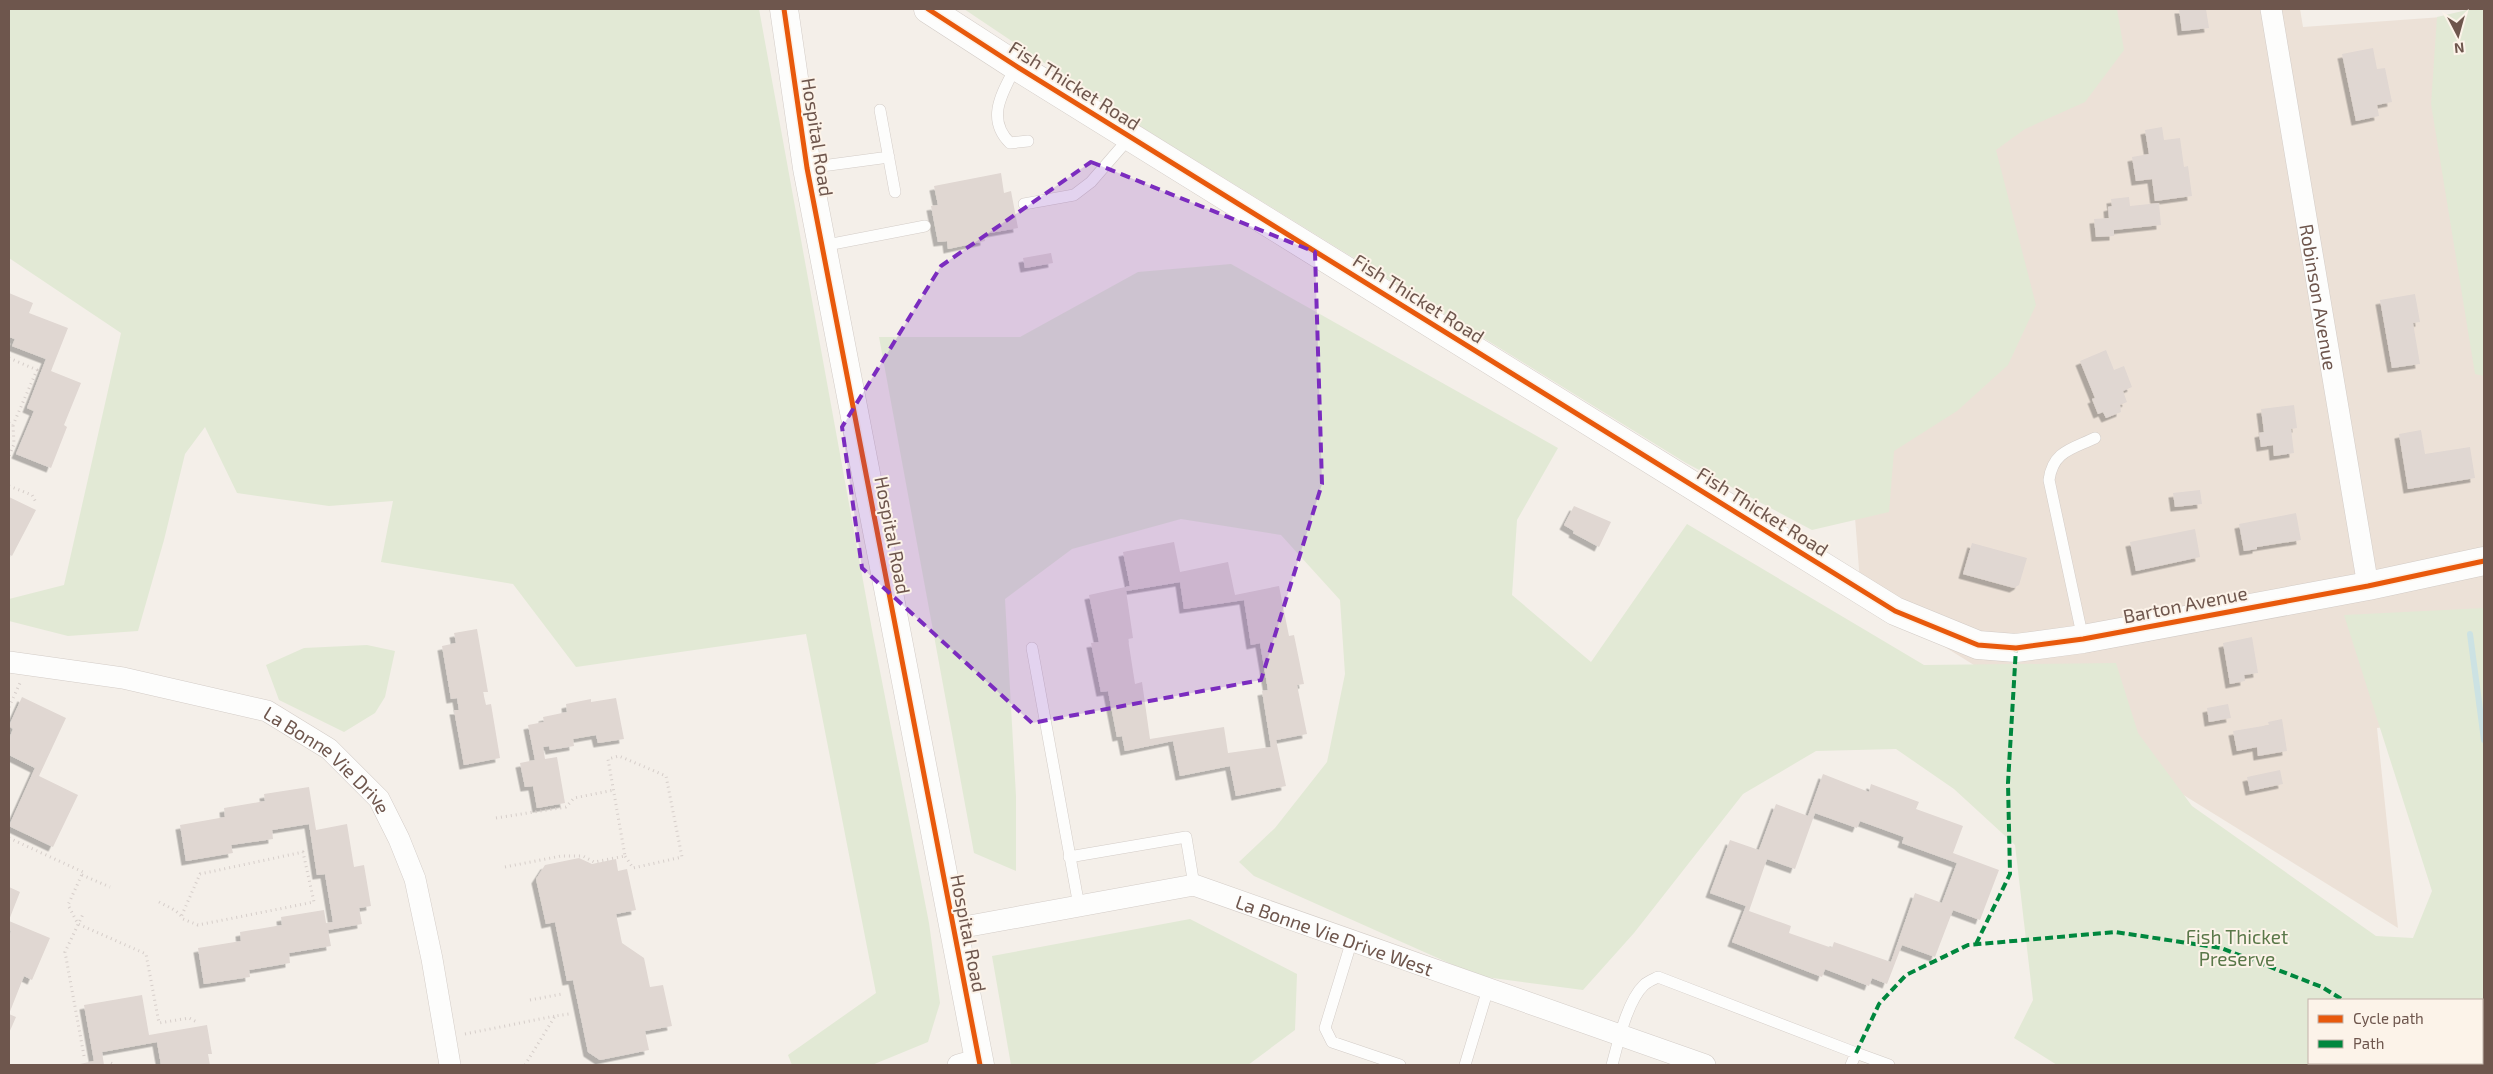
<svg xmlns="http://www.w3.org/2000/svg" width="2493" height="1074" font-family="'Exo 2',sans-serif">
<defs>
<filter id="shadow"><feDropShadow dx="-4.5" dy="4.5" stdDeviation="0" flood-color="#0004"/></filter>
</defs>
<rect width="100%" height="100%" fill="#f4efe9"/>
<!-- residential -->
<path fill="#ece1d7" d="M2093 9H2300L2303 27 2484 14V716L2377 728 2398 928 1861 595 1845 388 1943 114Z"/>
<!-- green -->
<path fill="#e2e9d5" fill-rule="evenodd" d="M9 9H759L872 630 929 923 940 1003 928 1042 872 1065H792L788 1055 876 993 806 634 576 667 513 584 381 562 393 501 329 506 237 493 205 427 185 454 164 540 138 631 68 636 9 621V599L64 585 121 333 9 258Z
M964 9H2117L2124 50 2085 102 2025 129 1996 150 2036 305 2008 365 1957 411 1894 451 1889 512 1812 530 1686 463 1122 115Z
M2471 9H2484V376L2475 374 2431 104 2437 17Z
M1231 264 1558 448 1517 520 1512 595 1591 662 1687 524 1924 665 2116 663 2138 733 2192 806 2376 936 2413 938 2432 891 2344 615 2484 608V1065H2057L2014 1038 2033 1000 2015 845 1954 789 1896 749 1816 751 1743 794 1634 933 1583 990 1478 976 1254 876 1239 862 1275 828 1327 762 1345 674 1340 600 1281 535 1181 519 1072 549 1005 599 1016 796V871L974 853 879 337H1020L1138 272ZM2309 1000H2482V1063H2309Z
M367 645 395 651 385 697 375 713 344 732 279 700 266 665 304 648Z
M1190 919 1297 974 1295 1030 1248 1065H1011L992 956Z"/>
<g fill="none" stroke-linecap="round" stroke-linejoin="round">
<!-- stream -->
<path stroke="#cce2e3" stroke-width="6" d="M2470 634 2484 740
M2482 1058 2484 1038
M2481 1065V1063"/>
</g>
<!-- building -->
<path fill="#e0d7d2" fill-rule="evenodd" filter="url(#shadow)" d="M2179 9H2206L2209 28 2182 31Z
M2373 48 2377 69 2385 68 2392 102 2377 105 2379 116 2356 121 2342 54Z
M2162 127 2164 140 2180 138 2184 167 2188 166 2192 196 2155 201 2152 179 2136 181 2132 157 2149 154 2145 130Z
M1001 173 1004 193 1011 191 1018 228 984 234 985 241 948 249 947 241 938 242 931 206 938 205 934 186Z
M2129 197 2130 206 2159 203 2161 225 2114 230V236L2096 237 2094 219 2109 218 2108 207 2112 206 2111 199Z
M1051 253 1053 263 1025 268 1023 258Z
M9 293 33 303 29 313 68 328 51 371 81 383 64 425 67 427 51 468 16 454 34 411 27 408 46 359 12 346 15 339 9 337Z
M2415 294 2420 322 2413 323 2420 364 2392 368 2380 300Z
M2106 350 2114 370 2124 366 2132 387 2123 391 2127 402 2120 405 2121 412 2106 418 2103 412 2098 414 2092 399 2095 398 2080 361Z
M2294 405 2297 428 2291 429 2294 453 2274 456 2273 445 2261 447 2259 433 2264 432 2261 409Z
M2421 430 2425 454 2470 447 2475 478 2408 489 2399 434Z
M2200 490 2202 504 2175 507 2173 493Z
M9 497 36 510 12 556 9 554Z
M1574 506 1611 522 1599 547 1573 533 1574 531 1564 525Z
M2296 513 2301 540 2257 547V549L2244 551 2239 524Z
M2195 529 2200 557 2136 571 2130 542Z
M1174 542 1180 572 1228 562 1235 595 1279 586 1289 636 1294 635 1304 684 1297 685 1307 734 1276 740 1286 786 1236 796 1230 766 1180 776 1173 741 1125 751 1122 736 1117 737 1108 691 1101 692 1091 643 1099 642 1089 595 1130 586 1123 552ZM1180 582 1184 609 1244 600 1251 645 1260 643 1268 690 1262 691 1271 747 1228 753 1224 727 1150 739 1142 682 1135 684 1128 639 1133 638 1126 591Z
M1972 543 2027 558 2019 585 2014 588 1963 574Z
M477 629 488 692H483L486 705 491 704 500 758 464 765 454 710H459L457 698 451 699 442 646 456 643 454 633Z
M2252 637 2258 673 2244 675 2245 681 2230 684 2223 643Z
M22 697 66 718 39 776 78 795 53 847 9 826 35 768 9 755V739L13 729 9 726Z
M616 698 624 739 598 743 596 735 573 739 574 746 550 750 549 746 543 747 545 759 557 757 565 803 537 808 533 786 525 787 520 763 535 760 528 725 544 722 543 717 567 712 566 704 591 699V702Z
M2228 704 2231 718 2209 722 2207 708Z
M2282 719 2287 751 2258 756 2257 747 2237 751 2233 731 2269 725 2268 722Z
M2280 770 2283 784 2250 791 2247 777Z
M1823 774 1869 792 1871 784 1919 802 1916 809 1963 826 1953 853 1999 870 1980 920 1953 910 1935 957 1902 945 1887 984 1872 978 1869 986 1825 969 1822 977 1732 942 1746 906 1710 893 1730 840 1759 850 1776 804 1808 816ZM1815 813 1857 828 1860 821 1904 837 1902 843 1957 863 1942 903 1915 893 1891 962 1834 942 1832 948 1789 933 1791 926 1749 911 1767 859 1795 869Z
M309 787 316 830 347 824 354 867 364 865 371 906 359 908 362 924 328 930 331 946 289 953 290 963 249 970 250 977 204 984 198 948 241 941 240 932 282 925 281 917 324 910 326 923 333 922 325 874 317 875 309 824 272 830 273 839 231 845 233 853 186 861 180 825 225 817 224 808 265 801 264 794Z
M579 858 592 864 616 859 618 871 627 869 636 910 616 914 622 943 644 958 650 987 663 985 672 1026 645 1031 649 1050 600 1060 588 1052 573 980 567 981 555 922 546 924 536 879 545 865Z
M9 887 20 892 9 920Z
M9 921 50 938 32 980 24 976 9 1014V937L11 931 9 930Z
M142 995 149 1035 207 1025 212 1054H208L210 1065H161L157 1042 102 1052 104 1065H75L94 1061 84 1005Z
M9 1014 16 1017 9 1033Z"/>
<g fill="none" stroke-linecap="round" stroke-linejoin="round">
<!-- lane casing -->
<g stroke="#d3ccc7" stroke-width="12">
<path id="lane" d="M1016 66C1003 92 985 118 1010 143L1028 141
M880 110 895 192
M807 168 889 157
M1024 204 1074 195 1091 182 1130 137
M822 246 925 226
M2083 639 2049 480C2053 451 2072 449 2095 438
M1032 648 1079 906
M1069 857 1186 837 1194 885
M1352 940 1325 1028 1332 1042 1400 1065
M1856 1053 1889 1065
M1465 1065 1488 989
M1612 1065C1618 1043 1627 1001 1644 985 1648 981 1654 979 1658 977L1856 1053 1851 1065"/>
</g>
<!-- street casing -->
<g stroke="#d3ccc7" stroke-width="22">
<g id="street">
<path id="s1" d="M2271 9 2368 586"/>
<path id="s2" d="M9 662 123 678 267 711 329 749 379 799 399 839 415 879 432 959 450 1065"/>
<path id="s3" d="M953 929 1194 885 1705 1065"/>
<path d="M958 1065 979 1059"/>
</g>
</g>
<!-- secondary casing -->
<g stroke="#d2cbc6" stroke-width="29">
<path id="secondary" d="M784 9 807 168 980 1065
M928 9 1016 66 1895 611 1978 645 2016 648 2083 639 2368 586 2484 561"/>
</g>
<!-- path -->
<path stroke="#d6ceca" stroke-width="3" stroke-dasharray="1 4" stroke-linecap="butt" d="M9 358 37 370 13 425
M9 423 13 425 14 444 9 456
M9 486 32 495 37 504
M9 707 20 683
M496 818 566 807 574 798 614 790
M9 838 83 872 68 905 78 924 146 954 159 1023 189 1018 197 1022
M505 867 561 856H583L594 862 625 856 608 759 619 756 666 776 682 857 633 868 625 856
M82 875 110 887
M159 902C168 907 178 910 183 919L198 925 314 902 303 852 200 874 181 917
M530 1000 562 994
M465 1034 555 1016
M84 1056 65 952 84 912
M111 1063 115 1065
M525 1065 555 1016 569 1014"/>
<!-- lane -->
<use href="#lane" stroke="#fdfdfc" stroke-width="11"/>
<!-- street -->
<use href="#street" stroke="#fdfdfc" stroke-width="21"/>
<!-- secondary -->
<use href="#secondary" stroke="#fdfdfc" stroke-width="28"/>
<!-- quiet -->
<path stroke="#00873e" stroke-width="4" stroke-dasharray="8 4" stroke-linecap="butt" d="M1976 944 2010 874 2008 783 2016 648
M1856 1053 1879 1004 1906 975 1968 945 2115 932 2221 948 2322 987 2343 1000
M2482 1054H2484"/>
<!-- cycleway casing -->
<g stroke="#fcf3e9" stroke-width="8">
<path id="cycleway" d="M784 9 807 168 980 1065
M928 9 1016 66 1895 611 1978 645 2016 648 2083 639 2368 586 2484 561"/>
</g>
<!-- cycleway -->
<use href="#cycleway" stroke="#e8590c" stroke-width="5"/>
</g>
<!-- marked area -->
<path fill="#7b2cbf" fill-opacity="0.2" stroke="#7b2cbf" stroke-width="4" stroke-dasharray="10 6" stroke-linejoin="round" d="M1091 162 1315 252 1322 484 1261 680 1032 723 862 568 842 427 941 266Z"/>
<g text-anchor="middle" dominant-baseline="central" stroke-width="4" stroke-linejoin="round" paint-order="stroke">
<!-- street labels -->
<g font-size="19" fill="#6e564d" stroke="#fcf3e9">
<text transform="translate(1075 85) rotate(32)">Fish Thicket Road</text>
<text transform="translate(818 137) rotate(81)">Hospital Road</text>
<text stroke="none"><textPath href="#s1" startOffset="292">Robinson Avenue</textPath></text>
<text transform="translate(1419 298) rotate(32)">Fish Thicket Road</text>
<text transform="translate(1763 511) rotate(32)">Fish Thicket Road</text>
<text transform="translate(893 535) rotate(79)">Hospital Road</text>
<text transform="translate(2185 604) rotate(-11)">Barton Avenue</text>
<text stroke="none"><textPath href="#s2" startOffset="341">La Bonne Vie Drive</textPath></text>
<text transform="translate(969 933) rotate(79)">Hospital Road</text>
<text stroke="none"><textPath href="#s3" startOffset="394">La Bonne Vie Drive West</textPath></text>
</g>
<!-- park labels -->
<g font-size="19" fill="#5a7849" stroke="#fcf3e9">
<text x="2237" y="936">Fish Thicket<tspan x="2237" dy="22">Preserve</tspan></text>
</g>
</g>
<!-- border -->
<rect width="2493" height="1074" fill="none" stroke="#6e564d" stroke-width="20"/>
<!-- legend -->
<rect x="2308" y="999" width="175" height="65" fill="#fcf3e9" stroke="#c3b4ab"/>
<rect x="2318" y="1015" width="25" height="8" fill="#e8590c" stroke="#c3b4ab"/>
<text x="2353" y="1024" font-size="15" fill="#6e564d">Cycle path</text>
<rect x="2318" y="1040" width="25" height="8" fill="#00873e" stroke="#c3b4ab"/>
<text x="2353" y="1049" font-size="15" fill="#6e564d">Path</text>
<!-- north arrow -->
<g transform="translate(2458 35) rotate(174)" stroke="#fcf3e9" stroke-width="4" paint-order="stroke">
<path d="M0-4L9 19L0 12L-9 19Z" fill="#6e564d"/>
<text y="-8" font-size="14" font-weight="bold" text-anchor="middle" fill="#6e564d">N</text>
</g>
</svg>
